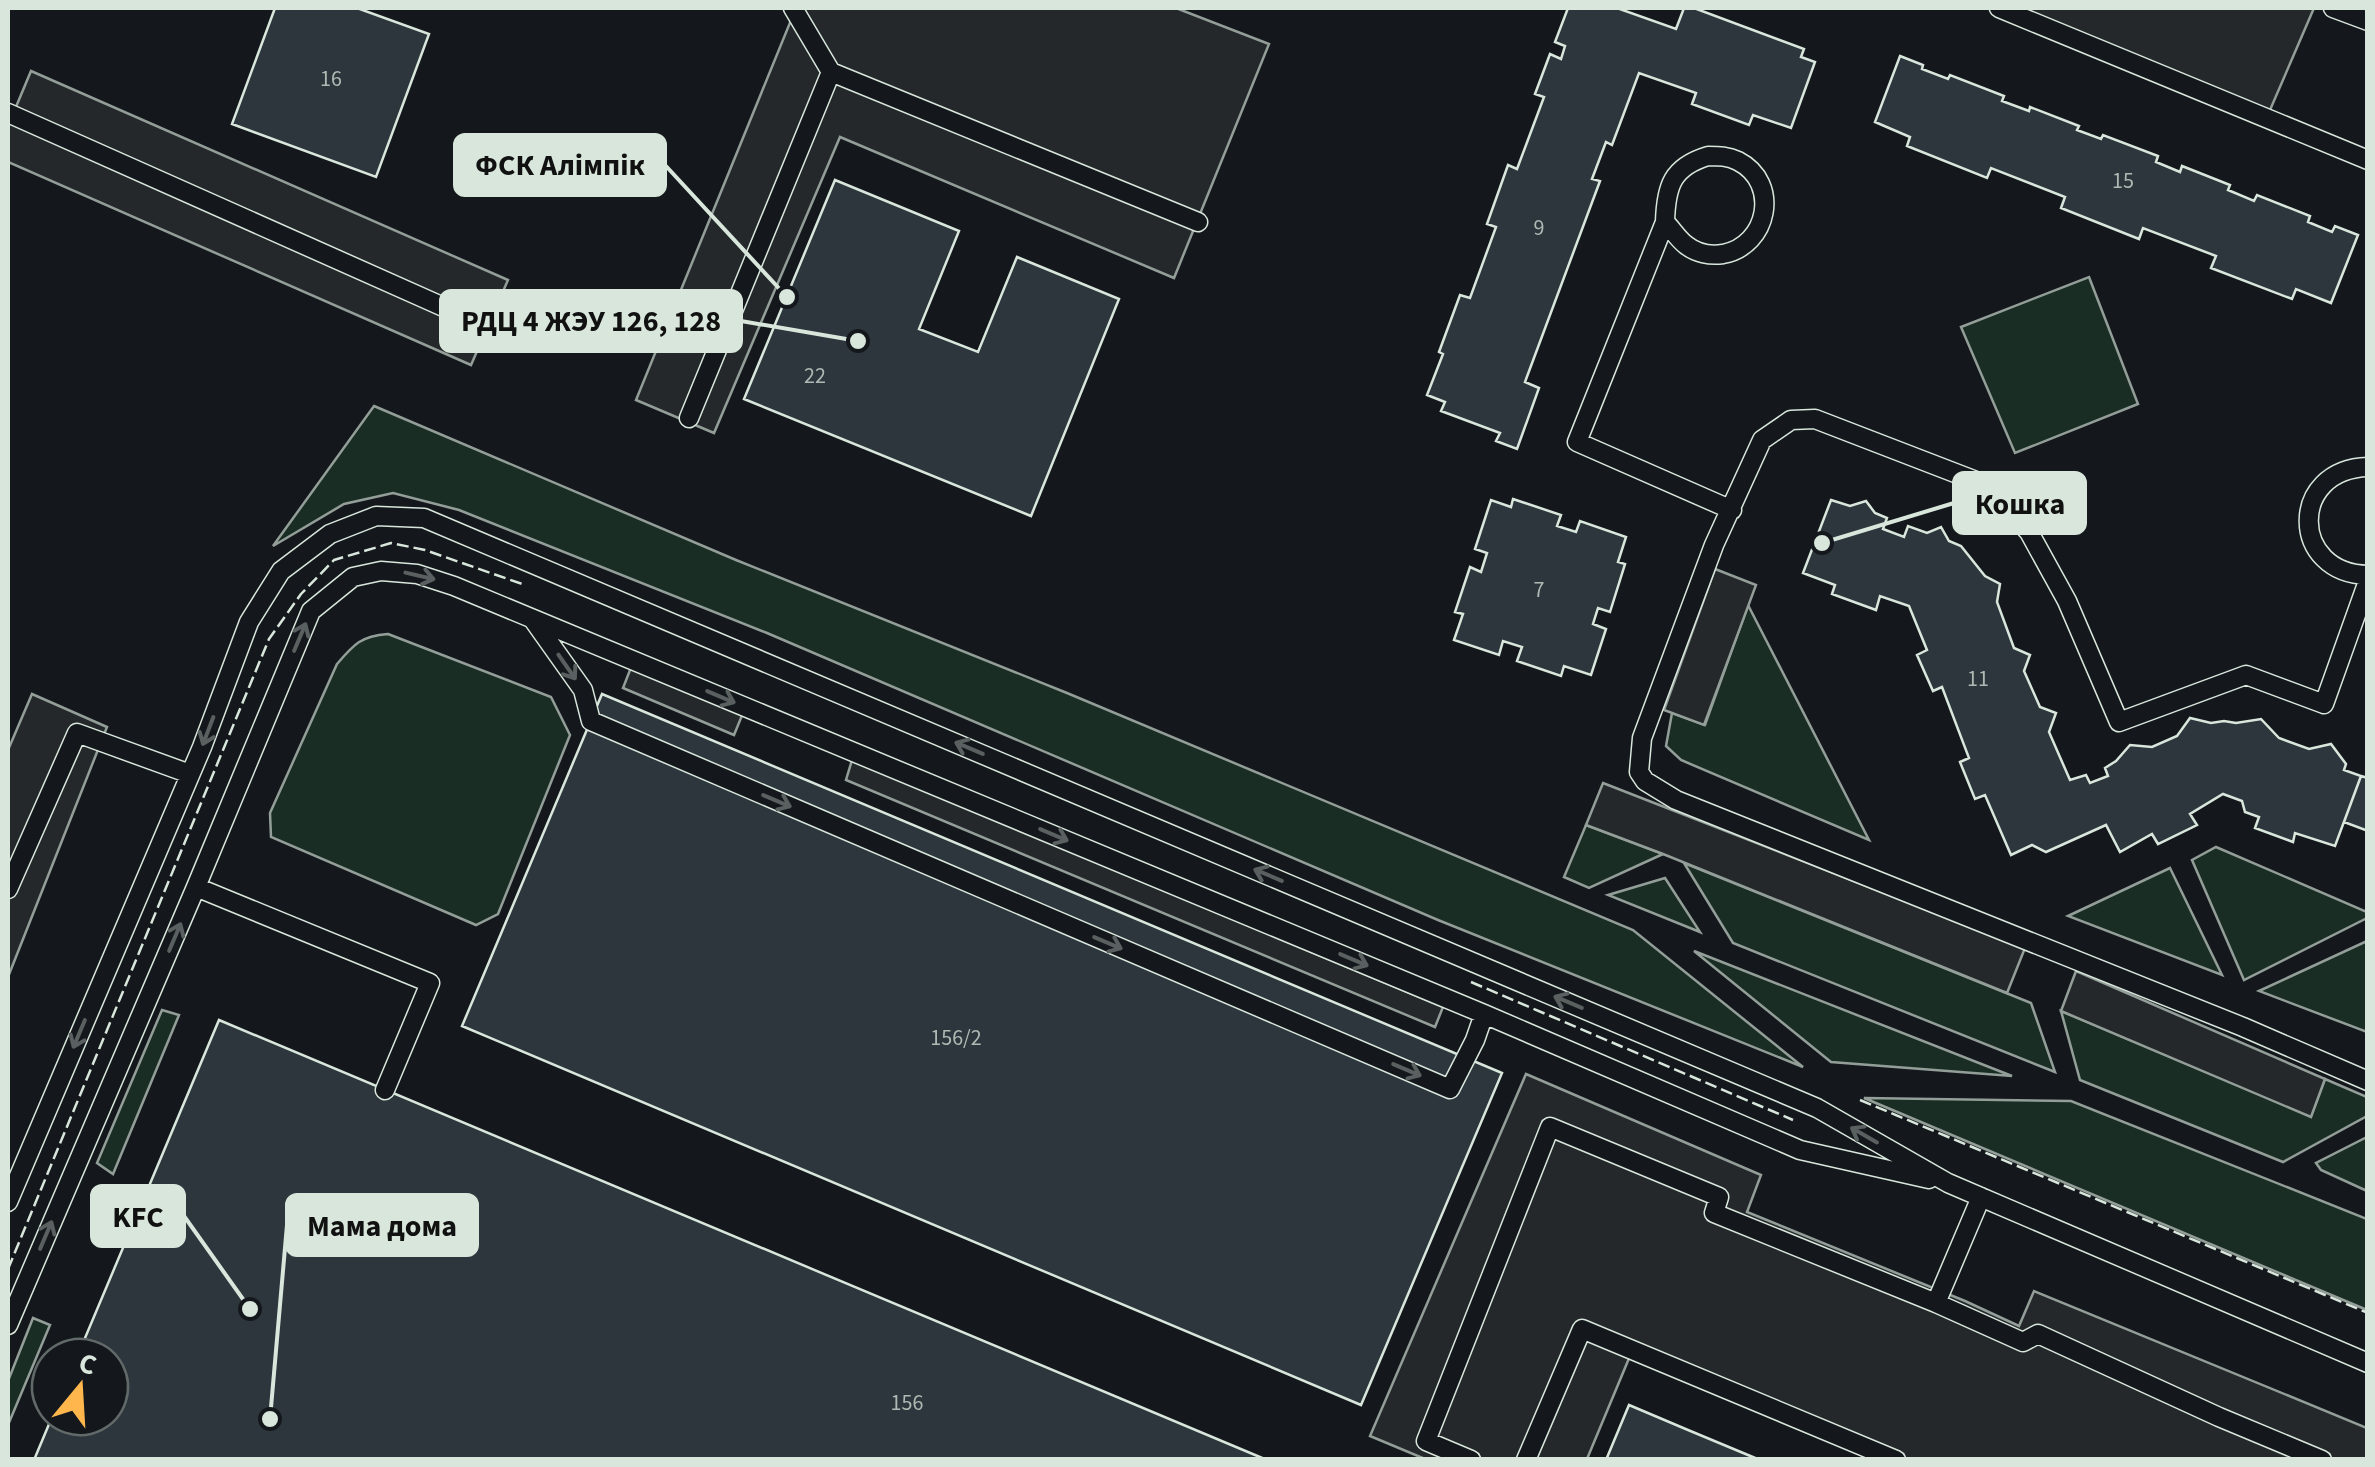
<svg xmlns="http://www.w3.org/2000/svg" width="2375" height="1467" font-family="'Source Sans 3',sans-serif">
<rect width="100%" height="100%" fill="#14181c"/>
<!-- green -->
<path fill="#1a2d24" stroke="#939e99" stroke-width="2.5" d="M2089 277 2138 404 2015 453 1961 327Z
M374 406 736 560 1067 693 1633 930 1803 1067 1438 920 767 633 459 510 393 493 344 504 273 546Z
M1748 605 1869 840 1681 760 1666 746 1672 713 1705 725Z
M388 634 551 697 570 735 498 914 476 925 271 837 270 813 337 664C354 644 361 636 388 634Z
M1586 825 1663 854 1589 888 1564 877Z
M2216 847 2367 912V918L2244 980 2192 860Z
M1684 863 2031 1003 2055 1072 1733 943Z
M2170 868 2222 975 2068 916Z
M1665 878 1700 932 1608 895Z
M2367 941V1032L2259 991Z
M1694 951 2012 1076 1831 1062Z
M162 1010 179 1015 113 1174 97 1163Z
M2061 1011 2311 1116 2325 1079 2367 1097V1116L2283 1162 2080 1080Z
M1864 1098 2071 1101 2367 1219V1310Z
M2367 1137V1191L2321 1170 2316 1163Z
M33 1318 50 1325 8 1425V1381Z"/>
<!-- parking -->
<path fill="#24282b" stroke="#939e99" stroke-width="2.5" d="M796 8H1176L1269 44 1174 278 840 137 714 433 636 400Z
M1999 8H2314L2267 117Z
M31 71 508 280 471 365 8 162V126Z
M1715 569 1756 585 1704 725 1664 710Z
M632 665 743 713 734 735 623 688Z
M32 694 107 727 8 977V750Z
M852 760 1443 1007 1435 1027 846 780Z
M1603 783 2025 948 2007 993 1663 854 1586 825Z
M2076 971 2325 1079 2311 1117 2061 1011Z
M1526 1074 1761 1175 1747 1212 1965 1301 2019 1326 2034 1291 2367 1428 2368 1459H1872L1630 1356 1587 1459H1425L1370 1436Z"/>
<!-- building -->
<path fill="#2c363c" stroke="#d8e6dc" stroke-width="2.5" d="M275 8H357L429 34 376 177 232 124Z
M1568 8H1617L1676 29 1684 8H1694L1804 49 1801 57 1815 62 1791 128 1753 115 1749 125 1692 104 1696 93 1639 73 1612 145 1606 142 1592 179 1600 181 1525 382 1539 388 1517 449 1496 441 1500 433 1441 411 1445 402 1427 395 1443 354 1439 352 1460 295 1470 298 1496 227 1487 224 1508 165 1517 169 1544 97 1535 94 1550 54 1561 59 1565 46 1555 42Z
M1900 56 1923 65 1922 69 1948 79 1950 75 2004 96 2002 101 2029 111 2030 107 2079 126 2077 130 2101 139 2103 135 2158 156 2156 162 2180 172 2182 166 2230 185 2228 190 2254 201 2257 195 2310 216 2308 222 2332 232 2335 226 2358 235 2331 303 2296 289 2292 299 2211 268 2216 256 2143 228 2139 239 2061 208 2065 197 1991 168 1987 178 1907 146 1910 137 1875 122Z
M835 180 959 231 919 329 978 352 1017 257 1119 299 1031 516 744 399Z
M1513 499 1561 515 1557 526 1576 532 1580 521 1626 537 1618 562 1625 564 1610 612 1598 608 1593 624 1606 629 1591 675 1564 666 1561 676 1517 661 1522 647 1503 641 1499 655 1454 640 1463 614 1455 612 1470 567 1481 572 1487 553 1475 549 1491 500 1511 507Z
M1831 500 1850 506 1866 501 1875 513 1887 518 1883 529 1904 537 1908 526 1927 533 1941 527 1949 541 1961 546 1985 576 2000 584 1997 602 2014 648 2030 655 2024 671 2040 707 2056 713 2049 732 2070 780 2086 775 2090 783 2108 776 2105 768 2116 761 2130 745 2152 747 2177 736 2190 718 2211 723 2224 721 2236 723 2261 719 2279 738 2309 749 2331 744 2346 764 2344 770 2361 776 2335 846 2295 833 2293 842 2255 828 2259 817 2245 812 2242 801 2223 794 2190 814 2197 825 2158 844 2152 834 2120 852 2106 825 2046 852 2032 845 2011 855 1985 795 1975 799 1960 762 1969 758 1942 687 1933 691 1917 655 1927 650 1909 606 1880 596 1876 610 1832 594 1835 585 1803 573Z
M602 694 1502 1073 1361 1405 462 1026Z
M2361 776 2368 778V831L2344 822Z
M219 1020 1267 1460H34L52 1417H110V1357H77Z
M1629 1405 1688 1430 1760 1460H1606Z"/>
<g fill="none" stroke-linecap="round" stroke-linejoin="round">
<!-- service casing -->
<g stroke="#d8e6dc" stroke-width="21">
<path id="service" d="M793 8 831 72 1198 222
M1999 8 2368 160
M2333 8 2368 21
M8 113 457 313
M1708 156C1719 156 1728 156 1738 161 1781 183 1768 246 1723 254 1710 256 1696 253 1686 245 1678 239 1672 229 1665 222 1666 186 1672 167 1708 156Z
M1665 222 1577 442 1732 510
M689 418 831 72
M2368 467C2288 469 2290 574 2368 575
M2368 581 2324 704 2246 675 2119 722 2067 601 2029 532 1989 486 1815 419 1791 420 1762 440 1714 545 1642 738 1639 772 1645 781 1676 800 2243 1027 2368 1081
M534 621 583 690 591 721 1450 1089 1475 1040 1484 1014
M196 887 430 983 385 1090
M8 889 77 733 190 774
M8 1202 202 747 249 622 281 571 330 534 376 516 424 518 1817 1108 1948 1183 2368 1363
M1936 1303 1981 1197
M8 1325 196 887 311 611 353 577 381 571 417 574 454 586 1484 1014 1800 1150 1929 1179
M1471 1460 1426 1441 1550 1127 1719 1197 1714 1213 1936 1303 2023 1342 2038 1334 2219 1417 2322 1460
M1526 1460 1582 1329 1896 1460"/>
</g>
<!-- service -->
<use href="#service" stroke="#14181c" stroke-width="18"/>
<!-- fence -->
<path stroke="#d8e6dc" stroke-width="2.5" stroke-dasharray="12 5" stroke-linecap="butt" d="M1471 982 1793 1120
M1860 1100 2368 1313
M8 1269 269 639 301 594 334 560 391 543 425 550 525 585"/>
</g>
<!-- one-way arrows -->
<defs><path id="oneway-shaft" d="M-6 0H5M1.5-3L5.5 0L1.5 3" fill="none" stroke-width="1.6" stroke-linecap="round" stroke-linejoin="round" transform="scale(2.5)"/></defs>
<g stroke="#59605f">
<use href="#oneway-shaft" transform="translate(420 576) rotate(13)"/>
<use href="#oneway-shaft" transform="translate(300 637) rotate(-67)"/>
<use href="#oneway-shaft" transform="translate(567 667) rotate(55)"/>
<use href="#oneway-shaft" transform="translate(721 697) rotate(23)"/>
<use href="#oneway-shaft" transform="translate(208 731) rotate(111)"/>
<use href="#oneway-shaft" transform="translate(969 748) rotate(-157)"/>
<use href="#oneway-shaft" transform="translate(777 801) rotate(23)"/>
<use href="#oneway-shaft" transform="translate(1054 835) rotate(23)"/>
<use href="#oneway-shaft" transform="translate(1268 875) rotate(-157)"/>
<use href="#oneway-shaft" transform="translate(175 937) rotate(-67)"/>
<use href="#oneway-shaft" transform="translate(1108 943) rotate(23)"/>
<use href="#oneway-shaft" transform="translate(1354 960) rotate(23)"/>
<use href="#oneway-shaft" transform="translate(1568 1002) rotate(-157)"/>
<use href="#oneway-shaft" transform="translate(79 1034) rotate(113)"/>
<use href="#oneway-shaft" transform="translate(1407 1070) rotate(23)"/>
<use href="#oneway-shaft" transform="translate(1864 1135) rotate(-150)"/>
<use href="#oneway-shaft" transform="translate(46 1235) rotate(-67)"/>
</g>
<g text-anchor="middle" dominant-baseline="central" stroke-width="8" stroke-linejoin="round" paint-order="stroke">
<!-- number labels -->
<g font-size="22" fill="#adbab4">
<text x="331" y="79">16</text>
<text x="2123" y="181">15</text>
<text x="1539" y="228">9</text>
<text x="815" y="376">22</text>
<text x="1539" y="590">7</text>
<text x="1978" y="679">11</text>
<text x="956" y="1038">156/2</text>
<text x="907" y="1403">156</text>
</g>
</g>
<!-- callouts -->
<path fill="none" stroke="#d8e6dc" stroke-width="4" d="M787 297L665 165M858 341L741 321M1822 543L1954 503M250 1309L184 1216M270 1419L287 1225"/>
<g fill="#d8e6dc" stroke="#14181c" stroke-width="4">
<circle cx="787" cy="297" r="10"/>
<circle cx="858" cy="341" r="10"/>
<circle cx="1822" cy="543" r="10"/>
<circle cx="250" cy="1309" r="10"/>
<circle cx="270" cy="1419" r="10"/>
</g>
<g fill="#d8e6dc" stroke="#d8e6dc" stroke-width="4">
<rect x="455" y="135" width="210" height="60" rx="10"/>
<rect x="441" y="291" width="300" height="60" rx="10"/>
<rect x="1954" y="473" width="131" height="60" rx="10"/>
<rect x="92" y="1186" width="92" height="60" rx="10"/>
<rect x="287" y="1195" width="190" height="60" rx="10"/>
</g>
<g font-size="30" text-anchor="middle" font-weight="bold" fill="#111">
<text x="560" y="175">ФСК Алімпік</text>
<text x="591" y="331">РДЦ 4 ЖЭУ 126, 128</text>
<text x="2020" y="514">Кошка</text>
<text x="138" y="1227">KFC</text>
<text x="382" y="1236">Мама дома</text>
</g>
<!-- border -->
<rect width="2375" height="1467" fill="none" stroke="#d8e6dc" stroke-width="20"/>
<!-- north arrow -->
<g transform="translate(80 1387) rotate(18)"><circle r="48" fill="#14181c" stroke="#626a69" stroke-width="2.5"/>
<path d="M0-8L18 38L0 25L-18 38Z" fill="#ffb74d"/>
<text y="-15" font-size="28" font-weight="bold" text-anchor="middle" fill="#d8e6dc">С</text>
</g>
</svg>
